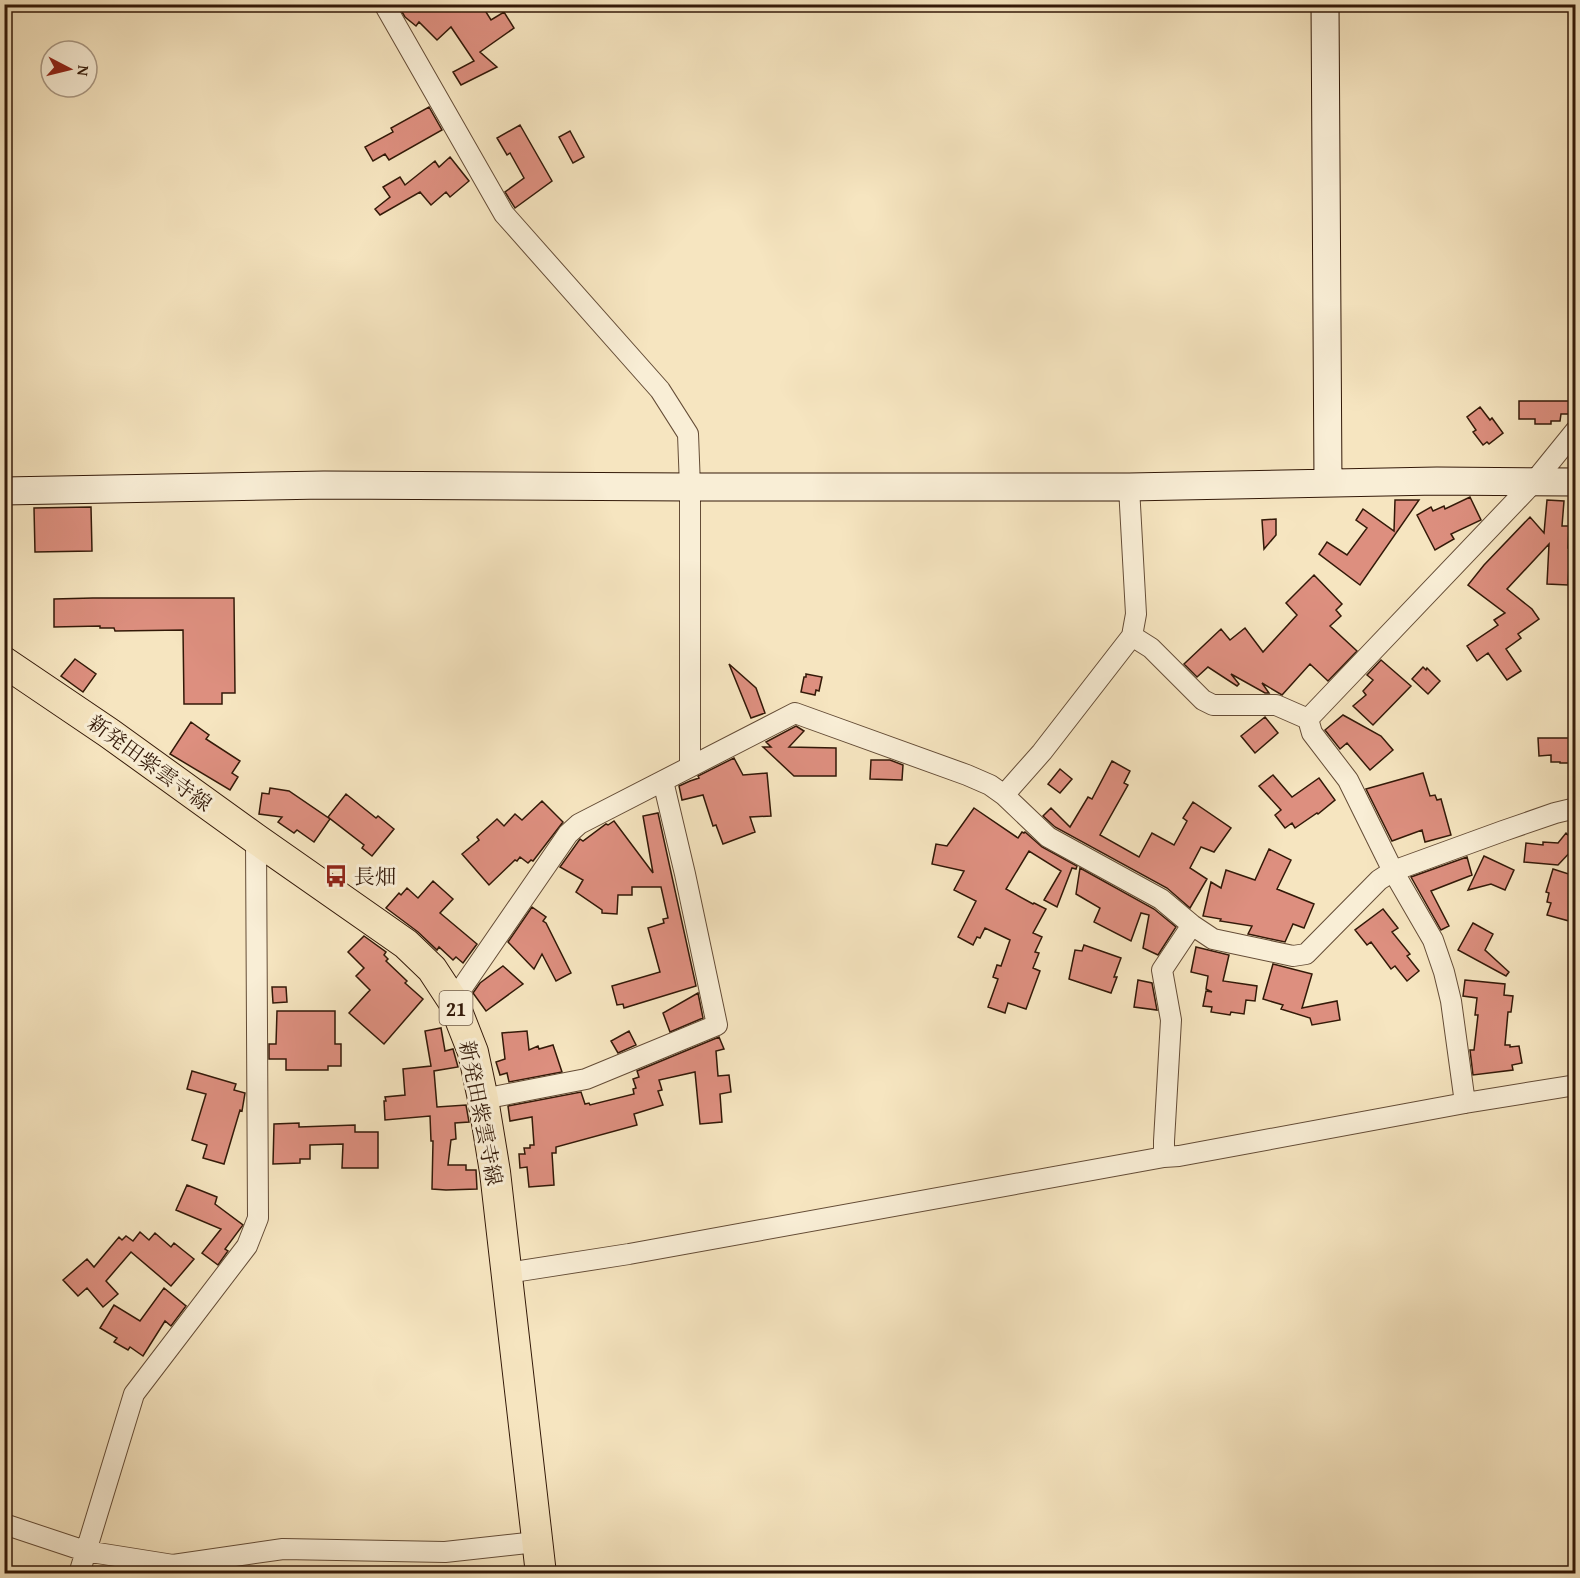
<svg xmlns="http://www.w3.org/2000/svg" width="1580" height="1578" font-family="'Gentium Book Plus','Noto Serif JP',serif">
<rect width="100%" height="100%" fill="#f6e5c0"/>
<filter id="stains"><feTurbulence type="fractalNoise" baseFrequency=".00333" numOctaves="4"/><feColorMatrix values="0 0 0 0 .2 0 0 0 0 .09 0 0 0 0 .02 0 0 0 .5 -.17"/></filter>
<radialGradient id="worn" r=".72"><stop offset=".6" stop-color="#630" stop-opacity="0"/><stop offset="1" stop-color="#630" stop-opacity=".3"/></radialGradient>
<!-- building -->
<path fill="#dd8f7f" stroke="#331908" stroke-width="1.5" d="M408 4H481L491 20 504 12 514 28 480 52 497 67 461 85 453 72 474 61 451 27 437 40 419 22 416 26 405 17 402 12Z
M429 107 442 130 389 160 385 154 373 161 365 147 393 132 391 128Z
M520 125 552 181 515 208 505 192 524 178 510 153 507 155 497 138Z
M570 131 584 157 573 163 559 137Z
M450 157 469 181 450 197 446 192 431 205 420 192 380 215 375 209 390 197 383 187 400 177 405 185 435 161 439 167Z
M1519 401H1574V414H1561L1560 421H1551V424H1535V419H1519Z
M1480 407 1490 420 1492 418 1503 433 1489 444 1487 442 1483 445 1473 432 1476 430 1467 417Z
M1470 497 1481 520 1451 534 1454 539 1435 550 1417 515 1431 507 1433 511 1444 506 1445 509Z
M1395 500H1419L1360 585 1319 554 1327 542 1347 555 1367 528 1356 520 1363 509 1394 531Z
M1547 500 1564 501 1562 526H1569L1568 548 1575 549 1574 567H1569L1568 585 1547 584 1549 544 1507 589 1532 609 1539 619 1518 634 1521 638 1506 649 1521 671 1507 680 1488 653 1477 661 1467 646 1498 625 1494 620 1505 613 1468 585 1484 565 1530 517 1544 533Z
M91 507 92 551 35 552 34 508Z
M1276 519V535L1264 549 1262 520Z
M1314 575 1342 604 1336 610 1341 616 1330 626 1357 651 1328 681 1310 664 1282 695 1262 683 1269 693H1265L1231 674 1239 684 1237 686 1208 667 1197 677 1184 664 1221 629 1230 640 1245 628 1263 652 1297 615 1286 603Z
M93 598H234L235 693H222V704H184L183 630 115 631 114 628H100V626L54 627V599Z
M75 659 96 674 83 692 61 676Z
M1381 660 1411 686 1373 725 1353 706 1366 695 1363 691 1373 680 1367 675Z
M729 664 756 688 765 713 751 718Z
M1423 667 1426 670 1427 668 1440 681 1428 694 1412 679Z
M806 674 822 677 819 691 816 690 815 695 801 692 804 677H806Z
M1343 715 1381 736 1393 750 1370 770 1347 743 1340 749 1325 730Z
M1265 717 1278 733 1255 753 1241 736Z
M191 722 209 735 206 739 240 761 232 773 238 777 230 790 170 754Z
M796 726 804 731 789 747 836 748V776H794L763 747H771L766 742Z
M1538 738H1573V763H1560V762H1551V755L1539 756Z
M734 758 743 775 767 773 771 816 750 817 755 832 723 844 716 825 713 826 703 795 682 800 679 786 690 781 699 778 698 776Z
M871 760H890L903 765 902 780 870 779Z
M1112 761 1130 771 1124 783 1128 785 1100 835 1139 857 1152 833 1174 845 1187 821 1183 818 1193 802 1231 828 1214 852 1201 847 1190 868 1207 879 1190 908 1167 888 1055 827 1043 816 1051 808 1070 827 1088 797 1092 799Z
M1060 769 1072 779 1060 793 1048 784Z
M1423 773 1430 796 1435 795 1437 800 1441 799 1451 835 1425 842 1422 830 1392 841 1366 789Z
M1273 775 1292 797 1319 778 1335 800 1318 814 1317 813 1295 828 1292 823 1285 828 1275 815 1281 810 1259 786Z
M270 788 289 791 330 819 314 842 297 830 294 833 278 822 282 817 259 814 262 793 269 794Z
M346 794 376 818 378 816 394 829 372 856 362 848 364 845 328 817Z
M542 801 563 822 533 861 531 860 528 863 520 857 517 861 515 860 489 885 462 854 479 840 477 837 497 819 504 826 515 814 522 820Z
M974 808 1018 838 1022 832 1024 833 1025 832 1042 847 1077 866 1076 869 1072 868 1057 907 1044 900 1061 871 1029 851 1006 889 1033 904 1034 903 1046 909 1033 933 1042 937 1035 952 1039 953 1033 968 1040 971 1026 1009 1008 1003 1005 1013 988 1007 998 979 993 977 997 965 1001 966 1010 940 985 928 980 938 977 937 973 945 958 937 976 901 954 890 964 871 932 864 936 844 947 846Z
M658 813 696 986 624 1008 623 1004 617 1005 612 986 660 972 648 928 664 923 663 919 668 918 661 887H632V895H618L617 914 602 913V910L576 892 583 880 560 867 580 839 583 841 606 824 608 825 614 821 653 873 643 816Z
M1566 833 1575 842V847L1558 865 1524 862 1526 843 1543 845V842L1558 843Z
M1269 849 1291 860 1277 889 1314 904 1304 928 1293 924 1285 942 1248 934 1252 926 1220 921 1221 919 1203 916 1211 882 1221 888 1226 870 1255 880Z
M1484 856 1514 870 1505 890 1491 884 1468 890Z
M1467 857 1472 875 1431 891 1449 926 1441 930 1411 877Z
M1080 868 1154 909 1176 927 1158 955 1143 948 1149 915 1141 913 1131 941 1094 922 1100 908 1076 894Z
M1553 869 1575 876V902L1569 921 1547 915 1551 903 1547 902 1549 893 1546 892Z
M433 881 453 899 440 913 477 944 463 963 456 957 453 960 439 947 437 950 418 932 386 908 399 893 401 895 407 888 418 898Z
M532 907 546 917 543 921 546 923 571 973 556 981 542 954 534 969 508 942Z
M1383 909 1398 928 1392 932 1410 954 1407 956 1419 971 1407 981 1395 966 1391 969 1371 942 1367 945 1355 930Z
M1473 923 1493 934 1485 950 1509 972 1506 976 1458 950Z
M364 936 386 952 384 955 388 959 386 961 407 981 405 983 423 999 384 1044 349 1013 370 990 356 976 364 968 348 952Z
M1084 945 1121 958 1114 977H1117L1111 993 1069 979 1075 950 1082 951Z
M1196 947 1229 955 1223 981 1257 986 1255 1001 1246 1000 1244 1014 1231 1012 1230 1015 1211 1012 1212 1007 1203 1006 1206 991 1212 992 1206 989 1208 976 1191 972Z
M1273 964 1312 974 1302 1008 1337 1001 1340 1020 1312 1025 1310 1018 1281 1009 1283 1005 1263 999Z
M503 966 523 984 486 1011 473 993 480 983Z
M1138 980 1152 983 1157 1010 1134 1007Z
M1465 980 1505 984 1504 995 1513 996 1511 1012H1508L1505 1045H1510V1047L1519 1046 1522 1063 1512 1065 1513 1070 1473 1075 1470 1050H1474L1478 1015H1475L1477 998 1463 996Z
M272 987H286L287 1002 273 1003Z
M698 993 703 1018 670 1032 663 1013Z
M277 1011H335V1044H341V1066H328V1070H286V1059H269V1044H276Z
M441 1028 445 1051 453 1049 458 1067 434 1071 437 1107 466 1105 469 1122 455 1123 456 1139 451 1140 448 1165H466V1170H476L477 1189 446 1190 432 1189 433 1141H431L430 1116 385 1120 384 1101H386L385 1097 405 1095 403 1069 431 1066 425 1031Z
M527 1031 529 1050 538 1046 539 1049 553 1045 562 1072 509 1082 507 1073 500 1075 496 1062 505 1059 502 1033Z
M629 1031 636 1045 618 1053 611 1041Z
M719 1037 724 1049 716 1051 718 1076 729 1075 731 1092 720 1094 722 1122 700 1124 695 1072 659 1080 662 1090 658 1091 663 1105 634 1114 637 1125 556 1147V1153H552L554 1185 529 1187 527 1167 520 1168 519 1154H525L524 1148H530V1145H534L532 1117 510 1121 508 1106 581 1092 585 1104 589 1103 590 1105 634 1094 633 1089 636 1088 633 1079 639 1077 637 1071Z
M192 1071 236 1084 234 1090 245 1093 242 1111 240 1110 224 1164 203 1158 207 1145 192 1140 206 1094 187 1089Z
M299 1123V1127L355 1125V1132H378V1168H342L343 1144 310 1145V1159H300V1163L273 1164 274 1124Z
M187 1185 217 1197 215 1204 243 1225 225 1249 228 1251 218 1265 202 1253 221 1229 176 1210Z
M140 1232 149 1240 155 1233 171 1247 174 1243 194 1259 171 1286 131 1252 106 1281 118 1294 103 1307 87 1288 78 1296 63 1280 87 1259 94 1267 119 1237 122 1240 126 1236 133 1241Z
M164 1288 186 1306 171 1326 165 1321 143 1356 130 1347 128 1350 114 1342 117 1338 100 1328 114 1305 140 1321Z"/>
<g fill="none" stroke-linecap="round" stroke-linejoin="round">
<!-- street casing -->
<g stroke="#644c36" stroke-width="22">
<path id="street" d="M384 4 504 214 660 390 688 434 690 487V765
M1132 636 1151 648 1203 700 1213 705H1276L1308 719 1312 733 1348 780 1393 871 1433 940 1444 972 1451 1001 1465 1103
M1308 719 1533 483 1576 430
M1004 795 1042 752 1132 636 1136 614 1129 487
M453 1001 568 834 579 824 795 713 967 775 990 785 1004 795 1048 837 1161 899 1192 925 1213 939 1293 956 1306 954 1379 880 1393 871 1503 831 1555 813 1576 808
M483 1099 586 1079 717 1025 685 874 663 781
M1164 1157V1141L1171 1020 1162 970 1192 925
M507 1273 629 1254 1164 1157 1179 1156 1465 1103 1576 1085
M4 1524 85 1551 173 1565 283 1549 445 1552 536 1542
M79 1574 134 1394 247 1246 258 1218 256 839"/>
</g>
<!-- secondary casing -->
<g stroke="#331908" stroke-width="29">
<path id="secondary" d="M1325 4 1328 483
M4 491 324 485 690 487H1129L1437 481 1576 482"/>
</g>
<!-- primary casing -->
<g stroke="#331908" stroke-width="32">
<path id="primary" d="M4 662 109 733 256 839 406 944 432 969 453 1001 473 1052 483 1099 495 1172 541 1574"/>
</g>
<!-- street -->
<use href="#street" stroke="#f9eed6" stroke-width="20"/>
<!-- secondary -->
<use href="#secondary" stroke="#f9eed6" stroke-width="27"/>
<!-- primary -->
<use href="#primary" stroke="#f6e5c0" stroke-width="30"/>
</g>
<!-- icons -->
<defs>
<g id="bus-bare" transform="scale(1.8)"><path d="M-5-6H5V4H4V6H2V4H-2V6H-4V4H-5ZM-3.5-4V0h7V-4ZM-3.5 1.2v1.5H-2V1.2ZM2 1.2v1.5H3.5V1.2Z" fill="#8f2418" stroke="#f9eed6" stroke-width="2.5" paint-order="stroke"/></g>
</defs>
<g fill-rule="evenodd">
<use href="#bus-bare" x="336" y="876"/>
</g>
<g text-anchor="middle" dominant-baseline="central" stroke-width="6" stroke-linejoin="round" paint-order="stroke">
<!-- shield labels -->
<rect fill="#f9eed6" stroke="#6e5946" stroke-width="1.5" x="439.5" y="991" width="33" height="34" rx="4.5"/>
<g font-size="20" font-weight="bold" fill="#331908">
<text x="456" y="1008">21</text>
</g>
<!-- street labels -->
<g font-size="21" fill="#331908" stroke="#f9eed6">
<text transform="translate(150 763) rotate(36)">新発田紫雲寺線</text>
<text transform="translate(481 1113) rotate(79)">新発田紫雲寺線</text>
</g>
<!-- poi labels -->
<g font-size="21" fill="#331908" stroke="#f9eed6" text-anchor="start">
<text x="354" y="876">長畑</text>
</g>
</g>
<!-- margin -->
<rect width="1580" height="1578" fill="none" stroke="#f6e5c0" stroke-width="24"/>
<rect x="6" y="6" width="1568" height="1566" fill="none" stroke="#331908" stroke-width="3"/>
<rect x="12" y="12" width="1556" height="1554" fill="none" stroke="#331908" stroke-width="1.5"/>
<!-- north arrow -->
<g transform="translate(69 69) rotate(97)"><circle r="28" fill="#f9eed6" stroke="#aa9984" stroke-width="1.5"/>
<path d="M0-4.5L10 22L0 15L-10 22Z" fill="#8f2418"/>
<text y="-9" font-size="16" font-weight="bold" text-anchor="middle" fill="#331908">N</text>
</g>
<rect width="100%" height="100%" filter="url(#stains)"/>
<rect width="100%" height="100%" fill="url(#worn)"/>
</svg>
